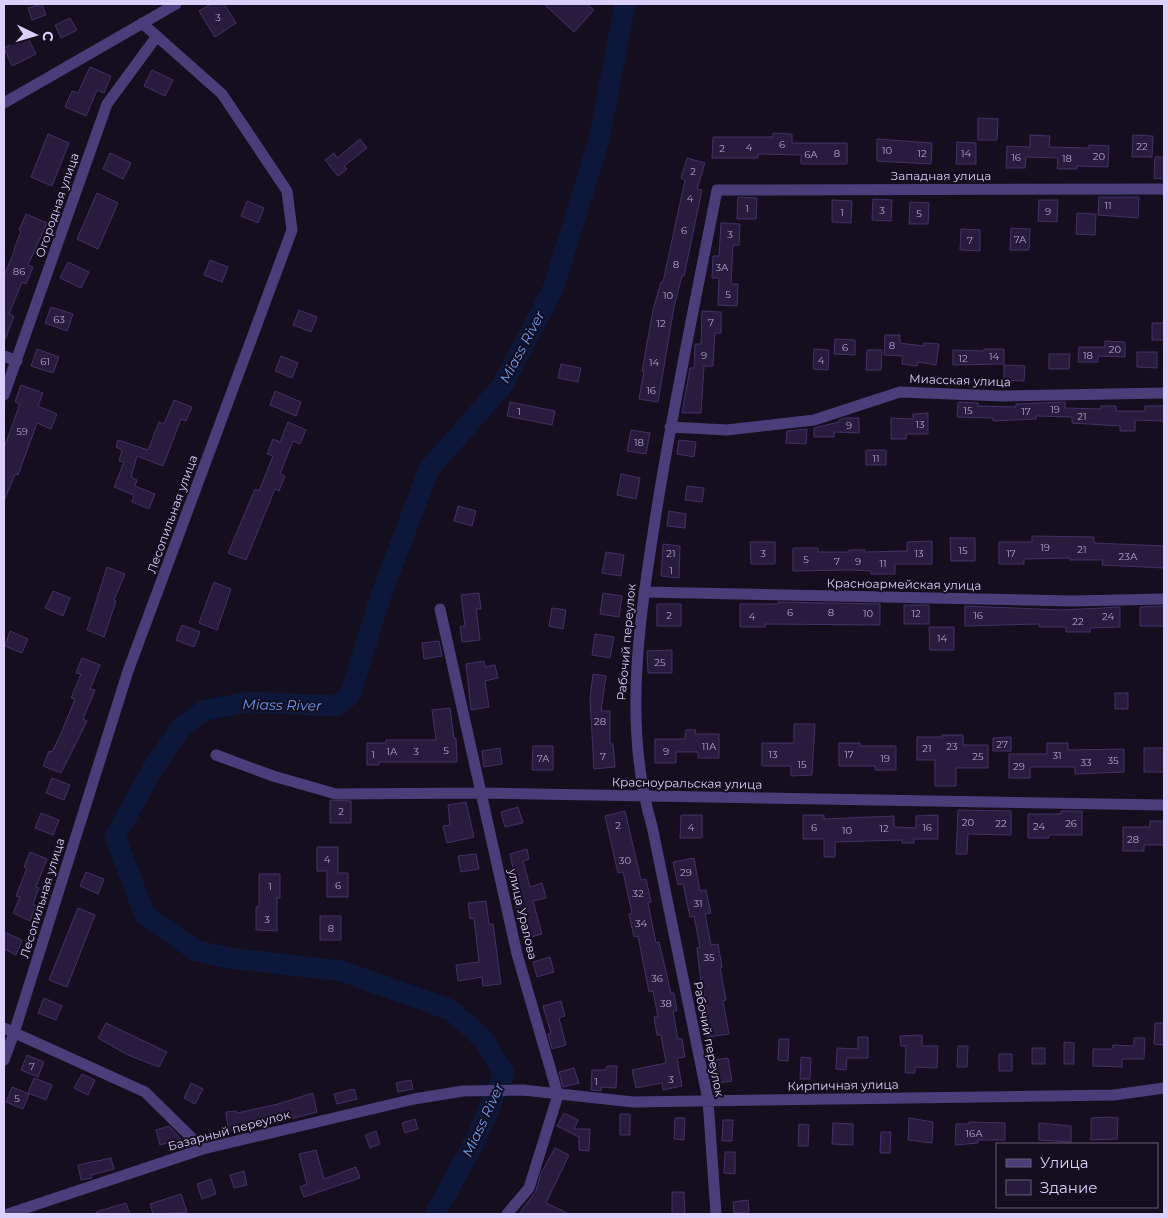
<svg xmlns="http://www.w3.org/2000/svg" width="1168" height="1218" font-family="Montserrat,sans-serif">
<rect width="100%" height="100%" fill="#140e1f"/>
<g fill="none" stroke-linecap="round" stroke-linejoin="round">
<!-- river -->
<path stroke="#0d1739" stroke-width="21" d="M435 1214 476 1139 504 1073 483 1039 451 1010 341 971 229 958 197 951 145 915 115 837 152 770 182 726 205 710 249 702 337 706 350 695 381 595 429 469 502 386 553 289 599 140 625 4"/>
</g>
<!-- building -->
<path fill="#281c3e" stroke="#443068" d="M42 4 46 15 32 20 28 8Z
M211 4H224L236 23 215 37 199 11Z
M544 4H587L594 10 574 32Z
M70 18 77 30 61 38 55 25Z
M27 36 36 54 12 66 4 48Z
M90 67 111 76 104 93 97 90 86 116 65 107 72 91 78 93Z
M152 70 173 80 165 96 144 86Z
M978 118 998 119 997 140H978Z
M773 133 792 134V143H847V164H801V155L758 154V158H712L713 137H773Z
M48 134 69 143 52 186 31 177Z
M1030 135 1050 136 1049 147 1089 148V145L1109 146 1108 167 1077 166V169H1057L1058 158 1026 157 1025 168H1006L1007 146 1030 147Z
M1133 135 1153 136 1152 157H1132Z
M360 139 367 148 344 166 347 169 338 176 325 160 334 153 337 158Z
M877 139 932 143 931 164 877 161Z
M957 142 976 143V164H956Z
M110 153 131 163 123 179 103 169Z
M1155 157H1164V179L1154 178Z
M687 158 705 163 697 189 702 190 684 276H682L674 307 658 402 639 399 644 371H642L653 310 661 282H663L685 180 681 178Z
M97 193 118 203 98 249 77 239Z
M738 197 757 198 756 219H737Z
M1099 197H1139L1138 218 1098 215Z
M873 199 892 200 891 221 872 220Z
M832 200 852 201 851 223 832 222Z
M1039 200H1058L1057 222 1038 221Z
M247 201 264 208 258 223 241 216Z
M910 202 929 203 928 224H909Z
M1077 213 1096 214 1095 235 1076 234Z
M26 214 47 223 28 265 33 267 26 284 22 282 9 314 14 316 5 340 4 276 15 249H14L21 231 19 230Z
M721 223 740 224 739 245H733L731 284H738L737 306 718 305 719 278H712L713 256H719Z
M1011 228 1030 229 1029 250H1010Z
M961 229 980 230V251L960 250Z
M210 260 228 267 222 282 204 275Z
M68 262 89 272 81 288 60 278Z
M51 307 73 314 67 331 45 323Z
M299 310 317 317 311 332 293 325Z
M702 311 721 312V333H715L713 366H704L701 413H682L690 368H694L695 344H701Z
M1152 323H1164V340H1152Z
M885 335H900V343L923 346 924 343 939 344 936 365 918 362 917 366 902 364 903 356 884 355Z
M835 339 855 340V355L834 354Z
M1105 341 1125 342V357L1098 356V362H1078L1079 347H1105Z
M37 349 59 357 53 373 31 366Z
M814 349 829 350 828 370 813 369Z
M984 349H1004V364L953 365V350L984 351Z
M867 350H882L881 370H866Z
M1137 352H1157V368L1137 367Z
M1049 354H1070L1069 369H1049Z
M281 356 298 363 292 378 275 371Z
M561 364 581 368 578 382 558 378Z
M1004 365 1025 366 1024 381 1004 380Z
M21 385 43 393 38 406 57 414 51 429 37 423 18 475 15 474 4 501V448L20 404 15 402Z
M275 391 301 402 296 416 270 405Z
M174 400 192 407 186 421 181 419 163 466 137 456 131 477 137 480 135 486 155 494 149 509 132 502 134 495 114 487 124 462 119 461 122 450 116 447 118 440 148 450 159 422 164 424Z
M510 402 555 411 552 425 507 416Z
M958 402 978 403V406L1016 407V404L1065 402V408L1101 409V406H1116V411H1145V406H1164V421L1135 420V431H1120V426L1072 423V417L1036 416V419L993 421V418L957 417Z
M928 413V434H906V439H891V418L913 419V414Z
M845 418H859V433L834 432V437H814V428L839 422V420Z
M288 422 306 430 300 444 293 441 280 474 285 476 279 491 275 489 246 560 228 553 255 489 259 491 273 456 267 454 273 439 280 442Z
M807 429 806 444 786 443 787 431Z
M631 430 650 433 646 454 627 451Z
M679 440 696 442 694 457 677 454Z
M866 450H886V465H866Z
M621 474 640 478 636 499 617 495Z
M687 486 704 488 702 502 685 500Z
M458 506 476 511 472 526 454 521Z
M669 511 686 514 685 528 667 526Z
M1032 536 1094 537V543L1164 546V568L1102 565 1103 560H1070V558L1024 559V564H999V542H1032Z
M950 538H975V561H951Z
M932 541V564H895V574H871V571L850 570 793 571V548H818V552H849V550H865V552L907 551V542Z
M750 542H775V564H751Z
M663 544 680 546 679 578 661 576Z
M606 552 624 555 621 576 602 573Z
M107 567 125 574 114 600 116 601 104 637 87 630Z
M214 582 231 589 217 630 199 623Z
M53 591 70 598 63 616 45 608Z
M479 593 481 609H476L480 640 462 642 460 627 465 626 461 595Z
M603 593 622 596 619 617 600 614Z
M778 602 880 604V625L765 624V627H740V604H778Z
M657 604H681V626H657Z
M904 605H929V624H904Z
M965 606 1063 610 1120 607V627L1090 628V632H1066V627H1039V624L965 626Z
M1164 606V626H1140V607Z
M552 608 566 610 563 629 549 626Z
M182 625 200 632 194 647 176 640Z
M929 627H954V650H930Z
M10 631 28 639 22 653 5 646Z
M595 634 614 637 610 658 592 655Z
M439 641 442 656 424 659 422 643Z
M672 650V673H648L647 651Z
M82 658 100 665 90 689 95 690 83 719 87 721 61 773 43 766 49 751 52 752 60 736 75 699 71 698 81 674 76 673Z
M484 661 485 667 495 665 498 678 485 681 489 707 471 710 466 664Z
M593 674 606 676 601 711H610V744H613L615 767 594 769 590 699Z
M1115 693H1128V709H1115Z
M450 708 454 738H456L457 762H379V765H367V743H386V740H436L432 710Z
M794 724H815L812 775 791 776V766H762V743H794Z
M686 730H696L695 734H719V758H698V752H676V763H655V739H685Z
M942 735H963V745H988V768H956V786H935V760H917V737H942Z
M1011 737V751H993V738Z
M839 743H860V746H896V770H875V766H839Z
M1047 743H1068V750L1124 749V772L1075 774V767H1030V778H1009V754H1047Z
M533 746H553V770H532Z
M500 748 502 764 484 767 482 751Z
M1144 748H1164V772H1144Z
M52 778 70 785 64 800 46 793Z
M330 800 351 801V823H330Z
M466 802 474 837 447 843 443 826 450 825 448 805Z
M518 807 523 823 505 827 501 812Z
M958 810 1011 811V835L968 834 967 854H956Z
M625 811 641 880 646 879 651 902 648 903 656 943 659 942 671 993H674L677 1011H673L678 1039H682L685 1057 677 1058 682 1086 663 1090 662 1083 636 1088 632 1070 666 1063 661 1035H657L654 1017H658L653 991 649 992 638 936 634 937 629 914 632 913 623 872 618 873 605 816Z
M1061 811H1082V835H1049V838H1028V814H1061Z
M41 813 59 820 53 835 35 828Z
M681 815H702V838H680Z
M803 815H824V819L894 816V827L916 828V816L938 815V839H914V843H902V840L835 842V857H824V839H803Z
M1150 821H1164V845H1144V851H1123V827H1150Z
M317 847H338V873H348V897H327V871H317Z
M527 849 529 859 523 861 530 887 542 883 546 898 533 901 542 934 524 939 507 870 513 868 510 854Z
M30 852 47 859 36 887 39 888 33 904 36 906 30 921 13 913 20 897 16 896 27 868 24 867Z
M476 854 479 869 461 872 458 856Z
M694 858 700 891 706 890 711 913 705 914 711 945 718 944 722 967 720 968 726 1000 723 1001 729 1034 708 1037 704 1014 708 1013 701 982 697 948 700 947 694 916 690 917 683 884 678 885 673 862Z
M86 872 104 879 98 894 80 886Z
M259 874H280V898H277V931L256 930V907H259Z
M486 901 489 924H493L501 984 483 986 482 977 458 981 456 965 479 962 474 918 470 919 468 903Z
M78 908 95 915 67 987 49 980Z
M320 916H341V940H320Z
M4 932 22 940 16 955 4 949Z
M550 957 554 972 537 977 533 962Z
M44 998 62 1006 56 1020 38 1013Z
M561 1001 565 1016 559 1018 566 1045 552 1049 548 1034 551 1033 543 1006Z
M106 1023 167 1052 159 1067 128 1055 98 1038Z
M1155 1023H1164V1045L1154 1044Z
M922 1035V1046H938L937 1068 915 1067V1073H905L906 1046H901L900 1036Z
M858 1037H868V1058H847L846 1070 836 1069 837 1048 858 1049Z
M1134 1038H1145L1144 1059H1122V1067L1093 1066V1049H1112L1113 1045 1134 1046Z
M779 1039H789L788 1061 778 1060Z
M1064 1042 1074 1043V1064H1064Z
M958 1046H968L967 1067H957Z
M1032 1048H1045V1064H1032Z
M999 1054H1012V1071H999Z
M27 1055 44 1062 38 1077 21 1070Z
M801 1057 811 1058 810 1079H800Z
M728 1058 732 1081 712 1084 708 1061Z
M607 1066H617L616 1088 601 1087V1091L591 1090 592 1070H606Z
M574 1068 579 1083 563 1087 559 1072Z
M82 1074 95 1080 88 1095 74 1088Z
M34 1078 52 1085 46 1100 28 1093Z
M411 1080 413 1089 398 1092 396 1083Z
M191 1083 203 1089 195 1104 184 1098Z
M12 1087 29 1094 23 1109 6 1102Z
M354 1089 357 1099 337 1104 334 1094Z
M313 1093 317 1112 272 1124 228 1131 226 1112 236 1111 237 1113 278 1104Z
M564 1113 578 1120 574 1129H590L589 1151 579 1150V1137L557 1126Z
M620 1114H630V1135H620Z
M1108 1117 1118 1118 1117 1139 1091 1140V1118Z
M675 1118H685L684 1140 674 1139Z
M909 1118 933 1122 932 1143 908 1140Z
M415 1119 418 1129 405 1133 402 1123Z
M723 1120H733L732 1141H722Z
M969 1122 1005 1123V1140H978V1143L955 1145 956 1124H969Z
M833 1123 853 1124V1145L832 1144Z
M1039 1123 1071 1126V1142L1039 1140Z
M799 1124 809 1125 808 1146H798Z
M169 1126 181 1139 160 1145 156 1130Z
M376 1131 380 1144 370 1148 365 1135Z
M881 1132H891L890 1153H880Z
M555 1148 569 1155 546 1203 569 1214H519L536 1191 541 1173Z
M316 1150 324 1179 356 1167 360 1178 304 1197 300 1187 307 1184 299 1154Z
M725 1152H735V1174L724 1173Z
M111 1158 114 1169 91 1175 92 1178 81 1180 78 1165Z
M244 1171 247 1185 234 1188 230 1175Z
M211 1179 216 1194 202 1199 197 1184Z
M672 1192H684L685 1214H672Z
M181 1194 187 1212 153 1214 150 1204Z
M748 1200 749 1212 734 1213 733 1202Z
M126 1203 130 1214H97L96 1212Z"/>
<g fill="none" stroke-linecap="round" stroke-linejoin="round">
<!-- minor -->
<path stroke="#493e79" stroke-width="11" d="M4 103 176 4
M4 356 17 361
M4 395 107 104 157 36
M670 427 727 430 814 420 900 392 1001 396 1164 393
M644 592 1072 601 1164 599
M440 609 517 954 558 1095 529 1188 507 1214
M216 755 273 776 336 794 480 793 1164 805
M4 1028 145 1092 203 1149
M4 1060 14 1033 128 671 292 230 287 191 222 94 142 23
M8 1214 203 1149 414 1099 463 1091 523 1090 633 1102 1114 1095 1164 1088
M716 1214 708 1100 652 826C622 725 640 617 656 514 673 406 696 298 717 190L1164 189"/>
</g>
<g text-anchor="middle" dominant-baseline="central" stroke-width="4" stroke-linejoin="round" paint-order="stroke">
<!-- number labels -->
<g font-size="10" fill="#aea3cc">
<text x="218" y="17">3</text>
<text x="782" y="144">6</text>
<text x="1142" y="146">22</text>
<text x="749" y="147">4</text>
<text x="722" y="148">2</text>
<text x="887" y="150">10</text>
<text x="837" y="153">8</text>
<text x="922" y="153">12</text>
<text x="966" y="153">14</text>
<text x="811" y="154">6А</text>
<text x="1099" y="156">20</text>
<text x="1016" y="157">16</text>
<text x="1067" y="158">18</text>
<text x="693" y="171">2</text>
<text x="690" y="198">4</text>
<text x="1108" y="205">11</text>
<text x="747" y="208">1</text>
<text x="882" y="210">3</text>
<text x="1048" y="211">9</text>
<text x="842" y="212">1</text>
<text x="919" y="213">5</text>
<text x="684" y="230">6</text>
<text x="730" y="234">3</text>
<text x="1020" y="239">7А</text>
<text x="970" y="240">7</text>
<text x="676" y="264">8</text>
<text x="722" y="267">3А</text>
<text x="19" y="271">86</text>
<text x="728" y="294">5</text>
<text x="668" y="295">10</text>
<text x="59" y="319">63</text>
<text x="711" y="322">7</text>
<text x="661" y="323">12</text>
<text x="892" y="345">8</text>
<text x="845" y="347">6</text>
<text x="1115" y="349">20</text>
<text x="704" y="355">9</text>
<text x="1088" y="355">18</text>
<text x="994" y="356">14</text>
<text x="963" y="358">12</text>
<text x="821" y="360">4</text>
<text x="45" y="361">61</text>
<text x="654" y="362">14</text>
<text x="651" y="390">16</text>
<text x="1055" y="409">19</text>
<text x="968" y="410">15</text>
<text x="519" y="411">1</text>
<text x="1026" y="411">17</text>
<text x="1082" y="416">21</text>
<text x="920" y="424">13</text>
<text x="849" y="425">9</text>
<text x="22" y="431">59</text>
<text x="639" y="442">18</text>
<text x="876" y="458">11</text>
<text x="1045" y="547">19</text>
<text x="1082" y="549">21</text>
<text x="963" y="550">15</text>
<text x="671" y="553">21</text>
<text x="763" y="553">3</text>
<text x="919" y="553">13</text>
<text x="1011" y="553">17</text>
<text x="1128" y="556">23А</text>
<text x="806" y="559">5</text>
<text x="837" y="561">7</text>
<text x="858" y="561">9</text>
<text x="883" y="563">11</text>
<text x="671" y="570">1</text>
<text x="790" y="612">6</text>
<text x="831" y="612">8</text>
<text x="868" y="613">10</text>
<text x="916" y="613">12</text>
<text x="669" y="615">2</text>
<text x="978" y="615">16</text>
<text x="752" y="616">4</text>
<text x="1108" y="616">24</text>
<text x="1078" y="621">22</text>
<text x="942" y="638">14</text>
<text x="660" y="662">25</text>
<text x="600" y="721">28</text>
<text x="1002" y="744">27</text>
<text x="709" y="746">11А</text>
<text x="952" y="746">23</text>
<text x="927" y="748">21</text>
<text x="446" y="750">5</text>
<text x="392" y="751">1А</text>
<text x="416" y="751">3</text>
<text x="666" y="751">9</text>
<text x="373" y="754">1</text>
<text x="773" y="754">13</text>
<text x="849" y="754">17</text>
<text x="1057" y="755">31</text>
<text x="603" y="756">7</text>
<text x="978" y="756">25</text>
<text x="543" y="758">7А</text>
<text x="885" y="758">19</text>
<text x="1113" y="760">35</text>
<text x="1086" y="762">33</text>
<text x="802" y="764">15</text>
<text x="1019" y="766">29</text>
<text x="341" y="811">2</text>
<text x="968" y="822">20</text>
<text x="1001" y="823">22</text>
<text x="1071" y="823">26</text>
<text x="618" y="825">2</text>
<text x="1039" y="826">24</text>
<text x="691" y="827">4</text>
<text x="814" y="827">6</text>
<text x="927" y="827">16</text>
<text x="884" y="828">12</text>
<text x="847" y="830">10</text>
<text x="1133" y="839">28</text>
<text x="327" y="859">4</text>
<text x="625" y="860">30</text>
<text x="686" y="872">29</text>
<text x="338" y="885">6</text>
<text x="270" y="886">1</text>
<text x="638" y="893">32</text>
<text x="698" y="903">31</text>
<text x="267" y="919">3</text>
<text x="641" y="923">34</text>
<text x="331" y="928">8</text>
<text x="709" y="957">35</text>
<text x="657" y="978">36</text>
<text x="666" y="1003">38</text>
<text x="32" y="1066">7</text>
<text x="671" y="1079">3</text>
<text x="596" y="1081">1</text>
<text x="17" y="1098">5</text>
<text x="974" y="1133">16А</text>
</g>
<!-- street labels -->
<g font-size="12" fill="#dbd0fb" stroke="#140e1f">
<text x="941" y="175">Западная улица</text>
<text transform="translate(57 205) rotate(-71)">Огородная улица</text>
<text transform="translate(960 380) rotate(2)">Миасская улица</text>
<text transform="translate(172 514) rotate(-70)">Лесопильная улица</text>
<text transform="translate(904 584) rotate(1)">Красноармейская улица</text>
<text transform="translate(626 642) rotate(-85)">Рабочий переулок</text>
<text transform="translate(687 783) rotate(1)">Красноуральская улица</text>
<text transform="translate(42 898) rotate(-73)">Лесопильная улица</text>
<text transform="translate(523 914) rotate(77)">улица Уралова</text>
<text transform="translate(709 1039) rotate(79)">Рабочий переулок</text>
<text transform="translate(843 1085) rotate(-1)">Кирпичная улица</text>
<text transform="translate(229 1130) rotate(-15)">Базарный переулок</text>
</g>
<!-- water labels -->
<g font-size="14" font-style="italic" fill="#689df1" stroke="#140e1f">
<text transform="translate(522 347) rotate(-62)">Miass River</text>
<text transform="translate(282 705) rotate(1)">Miass River</text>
<text transform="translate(483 1120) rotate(-65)">Miass River</text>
</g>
</g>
<!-- border -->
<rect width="1168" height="1218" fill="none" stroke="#dbd0fb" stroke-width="10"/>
<!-- legend -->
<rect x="996" y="1143" width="162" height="65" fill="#140e1f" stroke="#645c77"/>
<rect x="1006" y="1159" width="25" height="8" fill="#493e79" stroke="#645c77"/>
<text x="1040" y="1168" font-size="15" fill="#dbd0fb">Улица</text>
<rect x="1006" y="1180" width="25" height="15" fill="#281c3e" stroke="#645c77"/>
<text x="1040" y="1193" font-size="15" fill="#dbd0fb">Здание</text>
<!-- north arrow -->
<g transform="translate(35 35) rotate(95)" stroke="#140e1f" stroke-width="4" paint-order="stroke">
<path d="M0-4L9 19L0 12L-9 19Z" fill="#dbd0fb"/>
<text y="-8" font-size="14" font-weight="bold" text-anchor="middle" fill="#dbd0fb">С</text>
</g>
</svg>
